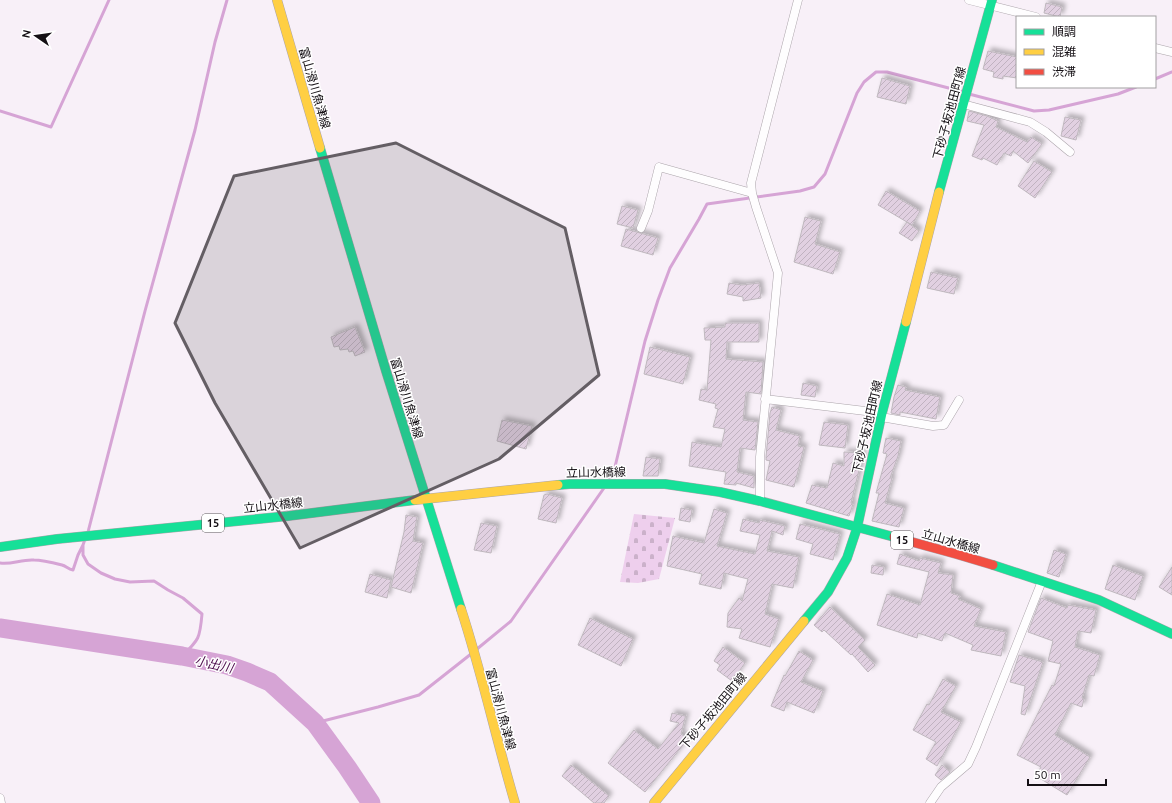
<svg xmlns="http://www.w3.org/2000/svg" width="1172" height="803" font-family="Ubuntu,'Noto Sans JP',sans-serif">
<defs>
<pattern id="cemetery-stones" width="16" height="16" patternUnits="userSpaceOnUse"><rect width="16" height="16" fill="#eecfed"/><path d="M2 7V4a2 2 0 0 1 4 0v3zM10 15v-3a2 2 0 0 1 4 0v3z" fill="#cbb1ca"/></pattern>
<pattern id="building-hatch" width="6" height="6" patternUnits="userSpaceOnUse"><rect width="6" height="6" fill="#e1d0e1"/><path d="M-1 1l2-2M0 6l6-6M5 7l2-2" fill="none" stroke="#c0b2c0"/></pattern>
<filter id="shadow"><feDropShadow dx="3.5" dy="-3.5" stdDeviation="2" flood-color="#0004"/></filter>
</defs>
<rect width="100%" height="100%" fill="#f8f0f8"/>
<!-- cemetery -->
<path fill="url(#cemetery-stones)" d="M634 514 675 518 659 579 638 583 620 582Z"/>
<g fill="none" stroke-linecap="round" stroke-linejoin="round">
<!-- stream -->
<path stroke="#d6a4d5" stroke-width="3" d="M1155 79 1172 72
M969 94 1034 111 1049 110 1118 94 1136 87
M0 111 51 127 109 0
M609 480 614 471 645 341 658 300 670 268 699 219 707 204 800 191 814 187 825 174 857 93 864 82 876 72H887L964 92
M88 532 145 311 195 130 215 42 227 0
M85 539 83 545V555L88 564 101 573 115 579 130 582 154 581 168 590 183 598 202 614C200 638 199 640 182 656
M0 563C11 565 22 559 34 560 42 560 54 563 62 565 66 566 68 569 73 570L78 555 83 545
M477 649 511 621 604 488
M315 723 378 707 419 695 471 654"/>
<!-- river -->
<path stroke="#d6a4d5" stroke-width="19" d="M0 628 182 656 227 665 247 672 270 682 315 723 347 767 371 803"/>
</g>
<!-- building -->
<path fill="url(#building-hatch)" stroke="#bfb8be" filter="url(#shadow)" d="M1046 3 1062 7 1060 17 1044 13Z
M988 51 1017 57V78L1003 76V79L993 77 994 72 983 69Z
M882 78 910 86 906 104 877 97Z
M969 111 987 116 998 121 996 127 1027 142 1031 137 1042 144 1028 163 1013 151 1011 156 1004 153 997 165 983 158 982 160 972 156 984 125 967 121Z
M1065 117 1081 120 1076 140 1061 136Z
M1034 161 1052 172 1035 198 1018 186Z
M886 191 920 211 912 225 878 205Z
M622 206 638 210 633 228 617 224Z
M805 217 821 221 815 244 840 252 833 274 794 262 798 246Z
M907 222 919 231 912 241 899 233Z
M626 229 658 238 653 255 621 246Z
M931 272 958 278 954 294 927 288Z
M729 283 742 285 759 283 761 298 743 301V297L727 294Z
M725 323H759V342H727L726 359 763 362 761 394 746 392 743 420 758 422 755 450 740 448 737 472 754 476V488L736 483V485L724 484 726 472 689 466 692 442 721 447 725 429 713 427 718 409 715 408 716 404 699 400 701 389 707 390 711 340H705L704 328 725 327Z
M355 327 365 352 355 356 353 351 349 352 348 349 340 350 339 346 334 347 331 337Z
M650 347 690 357 683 384 644 374Z
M803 383 817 386 815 397 801 395Z
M898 385 906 387 905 390 940 397 936 419 900 412V415L891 413 894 397Z
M772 407 781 410 776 430 800 436 798 446 804 447 794 487 766 480 770 461 766 460V457L770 413Z
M502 420 532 426 526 449 497 441Z
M824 422 848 425 845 448 819 445Z
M886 438 901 441 898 456 890 478H892L885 503 904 508 899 527 872 521 879 493H876L887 454 883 453Z
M844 452 863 453 862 462H861L851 503 853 504 849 516 806 503 812 485 827 488 833 463 844 466Z
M646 457 660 459 658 476H643Z
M547 494 562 498 556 523 538 519 544 495Z
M681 508 692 510 690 522 679 520Z
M714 509 727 513 717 546 755 554 760 535 740 531 743 519 759 523 760 520 785 526 783 535 772 531 767 551 799 557 793 588 772 584 765 614 779 619 770 647 739 638 742 629 727 627 728 613 739 598 742 601 748 579 724 573 721 589 699 584 702 574 667 566 673 536 704 543Z
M406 515 417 517 413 541 423 543 411 593 391 587 404 532Z
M481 523 497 526 491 553 474 550Z
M800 524 840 534 833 560 810 554 813 544 796 539Z
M1054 550 1066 554 1059 577 1047 573Z
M900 554 919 561 920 558 941 563 938 573 953 575 951 593 960 596 958 599 981 609 974 626 1006 632 1001 656 971 650 973 645 945 633 942 641 918 633 917 638 877 625 887 594 920 605 929 572 897 564Z
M872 565 884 567 883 575 871 573Z
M1113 565 1143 576 1135 600 1105 589Z
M1172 567V595L1159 587Z
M370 574 391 580 387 598 365 592Z
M1041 598 1067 608 1068 605 1096 610 1091 633 1078 631 1075 647 1100 655 1094 676 1089 675 1082 698 1084 699 1082 707 1071 703 1055 735 1090 757 1067 795 1036 776 1041 767 1017 755 1052 685 1054 686 1061 664 1048 661 1053 641 1028 632Z
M830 607 865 640 858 647 875 665 868 672 852 654 851 655 824 630 822 632 814 625Z
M590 618 633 639 621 666 578 645Z
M723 647 745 663 732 681 717 670 720 665 714 661Z
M799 651 813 660 801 682 823 691 814 713 787 702 784 711 771 706 784 675 785 676Z
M1019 655 1043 662 1025 715 1021 714 1025 686 1010 682Z
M943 679 956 686 941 712 961 722 937 766 926 759 936 742 913 730 927 704 929 705Z
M672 713 685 716 686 714 681 734 688 739 645 792 608 763 634 730 658 749 679 723 670 721Z
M571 765 609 796 604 803H594L562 776Z
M942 765 950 772 941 780 935 775Z"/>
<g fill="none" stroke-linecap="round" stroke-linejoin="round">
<!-- street casing -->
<g stroke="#aca5ab" stroke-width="9">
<path id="street" d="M969 0 1036 17
M1155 48 1172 52
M963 104 1030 122 1046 132 1070 152
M641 228 648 211 659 167 752 193
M765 399 882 413
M881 417 933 426 944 425 959 400
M760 501V457L778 273 756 207 752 193 751 183 798 0
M0 798 1 803
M930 803 941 787 968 764 976 747 1042 581"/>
</g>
<!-- fast casing -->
<g stroke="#aca5ab" stroke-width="10">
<path id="fast" d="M320 148 386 371 461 609
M939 192 992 0
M558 485 570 484H665L720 492 760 501 894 537
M0 547 57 539 288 516 415 500
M993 565 1099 600 1172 634
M804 621 828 592 847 558 857 528 882 413 906 322"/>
</g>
<!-- slow casing -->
<g stroke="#aca5ab" stroke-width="10">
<path id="slow" d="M277 0 320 148
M906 322 939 192
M415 500 558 485
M461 609C482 673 496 739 515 803
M654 803 804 621"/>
</g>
<!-- jam casing -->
<g stroke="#aca5ab" stroke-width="10">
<path id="jam" d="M894 537 956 554 993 565"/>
</g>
<!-- street -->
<use href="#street" stroke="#fefdfe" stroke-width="8"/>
<!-- fast -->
<use href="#fast" stroke="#16e098" stroke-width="9"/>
<!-- slow -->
<use href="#slow" stroke="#ffcf43" stroke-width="9"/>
<!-- jam -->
<use href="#jam" stroke="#f24e42" stroke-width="9"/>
</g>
<!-- marked area -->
<path fill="#645e64" fill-opacity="0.2" stroke="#645e64" stroke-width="3" stroke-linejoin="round" d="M396 143 565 228 599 375 499 459 300 548 215 403 175 323 234 176Z"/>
<g text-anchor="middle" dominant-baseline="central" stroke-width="3" stroke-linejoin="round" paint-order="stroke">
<!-- shield labels -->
<g fill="#fff" stroke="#5b585b" stroke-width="1">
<rect x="202" y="514" width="22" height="18" rx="3"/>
<rect x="891" y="531" width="22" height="18" rx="3"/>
</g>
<g font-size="11" font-weight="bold" fill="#151015">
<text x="213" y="523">15</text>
<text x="902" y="540">15</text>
</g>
<!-- street labels -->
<g font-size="12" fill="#151015" stroke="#fff">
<text transform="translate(315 88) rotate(74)">富山滑川魚津線</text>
<text transform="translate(949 113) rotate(-75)">下砂子坂池田町線</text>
<text transform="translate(407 398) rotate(73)">富山滑川魚津線</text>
<text transform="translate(867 427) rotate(-77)">下砂子坂池田町線</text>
<text transform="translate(596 472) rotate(-1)">立山水橋線</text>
<text transform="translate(273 505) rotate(-6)">立山水橋線</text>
<text transform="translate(951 541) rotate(16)">立山水橋線</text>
<text transform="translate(501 709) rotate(75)">富山滑川魚津線</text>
<text transform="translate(713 711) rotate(-50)">下砂子坂池田町線</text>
</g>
<!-- water labels -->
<g font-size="13" font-style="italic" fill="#490849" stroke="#fff">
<text transform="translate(214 664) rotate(12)">小出川</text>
</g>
</g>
<!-- legend -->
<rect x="1016" y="16" width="140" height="72" fill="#ffffff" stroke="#a19fa1"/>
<rect x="1024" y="29" width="20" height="6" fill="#16e098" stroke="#a19fa1"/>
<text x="1052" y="36" font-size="12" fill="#151015">順調</text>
<rect x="1024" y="49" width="20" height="6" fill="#ffcf43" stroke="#a19fa1"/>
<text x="1052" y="56" font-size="12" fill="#151015">混雑</text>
<rect x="1024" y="69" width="20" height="6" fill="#f24e42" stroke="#a19fa1"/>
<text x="1052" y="76" font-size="12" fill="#151015">渋滞</text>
<!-- north arrow -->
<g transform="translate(36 36) rotate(283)" stroke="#ffffff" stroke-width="3" paint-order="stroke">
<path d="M0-3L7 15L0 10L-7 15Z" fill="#151015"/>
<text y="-6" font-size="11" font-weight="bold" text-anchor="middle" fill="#151015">N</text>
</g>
<!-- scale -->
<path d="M1028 779v6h78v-6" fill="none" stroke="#151015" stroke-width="2"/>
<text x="1034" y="779" font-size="12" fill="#151015" stroke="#ffffff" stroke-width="3" paint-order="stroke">50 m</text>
</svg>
